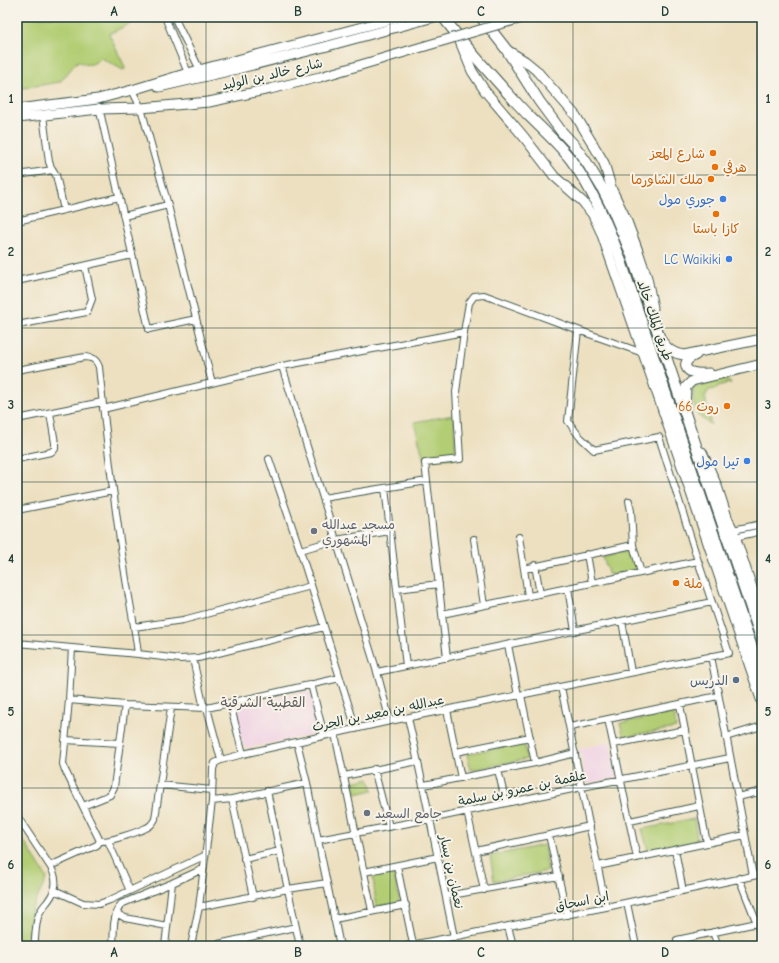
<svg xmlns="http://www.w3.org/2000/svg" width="779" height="963" font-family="'Comic Neue','Playpen Sans Arabic',sans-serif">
<rect width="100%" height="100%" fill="#f7f3e8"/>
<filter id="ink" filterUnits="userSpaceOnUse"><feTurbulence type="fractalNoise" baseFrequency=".025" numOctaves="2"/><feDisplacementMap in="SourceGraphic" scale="8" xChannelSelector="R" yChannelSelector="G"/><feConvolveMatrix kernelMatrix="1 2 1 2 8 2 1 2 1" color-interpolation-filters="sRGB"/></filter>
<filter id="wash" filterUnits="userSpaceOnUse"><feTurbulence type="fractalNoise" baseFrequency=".012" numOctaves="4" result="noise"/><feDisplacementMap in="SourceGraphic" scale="16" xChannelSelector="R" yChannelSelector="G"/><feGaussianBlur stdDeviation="0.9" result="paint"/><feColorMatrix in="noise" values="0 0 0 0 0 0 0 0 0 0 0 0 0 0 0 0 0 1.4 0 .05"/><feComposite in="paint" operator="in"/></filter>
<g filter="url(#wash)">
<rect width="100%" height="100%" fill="#ede0c0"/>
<!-- built -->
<path fill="#f0d0e4" d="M307 691 310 693 319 731 317 734 247 748 243 745 234 710 235 707Z
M610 742 618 778 587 784 579 749Z"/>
<!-- green -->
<path fill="#b2cd73" stroke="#688554" d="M17 17H144L109 34 125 67V69L123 70 101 58C93 65 88 67 78 61L60 82 17 89Z
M725 379 731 383 730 385 728 383 718 386 717 389 709 390 707 393 705 397 711 425C708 422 700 418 698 415 694 408 691 394 694 387Z
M454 415 456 458 424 460 414 422Z
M631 551 636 571 609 575 603 557Z
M674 713 676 728 624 737 620 723Z
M524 742 527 759 471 770 467 754Z
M369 778 373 790 356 794 353 782Z
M694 819 698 841 648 851 642 829Z
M17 830 47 878 31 911 28 946H17Z
M544 845 548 871 494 881 490 856Z
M394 873 400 903 376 907 373 876Z"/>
</g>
<g filter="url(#ink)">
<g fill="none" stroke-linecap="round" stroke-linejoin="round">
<!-- street casing -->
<g stroke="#3e5549" stroke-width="8">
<path id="street" d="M165 17 188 73
M174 17 200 70
M132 90 141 108 168 205 212 383
M99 107 149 329 196 319
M43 115 49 162 51 167 56 175 64 210
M17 175 53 170
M124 216 168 205
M17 221 119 197
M17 281 132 255
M17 325 87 312 92 299 85 266
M282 366 377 672 390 721
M17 370 85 357C93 358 96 359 99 367 106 436 114 504 125 573 129 600 135 627 138 654
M103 409 282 366 464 332
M17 419 102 402
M17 459 51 452 55 449V443L50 413
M269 459 300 550 356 729
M385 488 406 666
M323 498 427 481
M629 501 631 511 633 545 641 573
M17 510 113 491
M733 530 762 524
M519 537 524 569 633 545
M735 537 762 531
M474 539 484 605
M300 550 336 540 390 531
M587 554 592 583
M535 565 540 594
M524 569 528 596
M568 588 575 631
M397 589 439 584
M754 593 762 591
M442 614 698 561
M622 621 631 672
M134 627 183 620 311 586
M17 643 138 654 180 659 198 658 324 627
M508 645 518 695
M72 648 69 700 63 764 65 770 100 841
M711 656 753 876
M447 658 425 463 460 459 456 392 464 332 469 303 474 296 484 295 578 330
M193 659 203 704 207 708 221 760
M377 672 712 602
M17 673 19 643
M311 684 324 736
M561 687 606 907
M521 695 535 763
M69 700 125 705 207 708 340 678
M230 704 243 754
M680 705 707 843
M447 710 461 778
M408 718C425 791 439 864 454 937
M608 719 637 858
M570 727 718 696
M335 734 372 911
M726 737 762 726
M65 740 120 743
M297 742 307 783 318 840 340 946
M614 744 685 730
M456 752 530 737
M374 769 389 827
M498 770 506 803
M344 776 418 761
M160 785 212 790
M424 785 535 763 575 753
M267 791 300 946
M760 791 762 800
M738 797 762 791
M232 799 253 897
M212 801 232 799 307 783
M83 806 110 795 114 787 125 705
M467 811 484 890
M17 816 50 866C58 879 57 889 48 901 44 906 41 909 39 914 35 924 36 936 34 946
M630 821 699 806
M549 835 567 915
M318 840 430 819 582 787 730 758
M108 841 130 891
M675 850 683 891
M476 851 590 826
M244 859 280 851
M50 866 97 845 100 841C109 842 138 832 146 828 151 826 153 823 155 819L171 708
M397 866 413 944
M598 866 745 835
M364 872 438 857
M739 878 762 936
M54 890 83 903 99 904 110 900 204 856
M446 896 559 876
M627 903 636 946
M199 907 288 889 327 883
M116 913 125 918 167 926
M334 919 406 905
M508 926 513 946
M713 932 718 946
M113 946 114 924 116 913 121 904 172 883 203 869
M165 946 172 883
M191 946 199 907 212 801 213 769 215 763 221 760 243 754 390 721 729 653 698 561 659 437 594 450 579 436 568 421 578 330 643 353
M209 946 296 927
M406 946 606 907 762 874
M678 946 677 940 757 923"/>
</g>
<!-- secondary casing -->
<g stroke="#3e5549" stroke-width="11">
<path id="secondary" d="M459 39 472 71 485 91 524 137 554 176 583 202 593 215 601 232 658 396 762 702
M507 50 525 61 536 70 576 116 600 156 604 163 612 190 626 219 638 251 647 278 653 308
M159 87 233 70 324 47 434 17
M17 109 98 99 132 90 188 73 400 17
M17 118 99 109 141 108 209 102
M661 340C667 348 673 354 684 355L762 339
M696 355C694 356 690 358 688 360 683 365 687 371 692 372 698 374 703 373 709 373
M685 409 686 387 692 381 762 364
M702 452 717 486 728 520 733 530 762 618"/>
</g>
<!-- primary casing -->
<g stroke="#3e5549" stroke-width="12">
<path id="primary" d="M443 17C469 51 498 83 527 114 542 129 558 143 571 160 593 190 607 224 620 258L762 677
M481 17 506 49 539 101 561 131 574 145 587 163 602 188 613 210 632 256 762 641"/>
</g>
<!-- street -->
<use href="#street" stroke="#fff" stroke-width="6"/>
<!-- secondary -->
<use href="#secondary" stroke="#fff" stroke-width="9"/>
<!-- primary -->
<use href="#primary" stroke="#fff" stroke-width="10"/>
<!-- secondary-bridge casing -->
<g stroke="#3e5549" stroke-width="11" stroke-linecap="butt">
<path id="secondary-bridge" d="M209 102 270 89 320 77 500 24 526 17"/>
</g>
<!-- secondary-bridge -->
<use href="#secondary-bridge" stroke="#fff" stroke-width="9"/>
</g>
</g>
<!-- grid -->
<path fill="none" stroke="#1f3d34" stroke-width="1" stroke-opacity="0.55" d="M206 17V946M390 17V946M573 17V946M17 175H762M17 328H762M17 482H762M17 635H762M17 788H762"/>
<!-- markers -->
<g fill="#e8710a" stroke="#f7f3e8" stroke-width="1.5">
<circle cx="713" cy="153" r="4"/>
<circle cx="715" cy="167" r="4"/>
<circle cx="711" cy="179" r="4"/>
<circle cx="716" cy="214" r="4"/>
<circle cx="727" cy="406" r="4"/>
<circle cx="676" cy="583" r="4"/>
</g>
<g fill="#3f7fe0" stroke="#f7f3e8" stroke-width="1.5">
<circle cx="723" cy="199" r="4"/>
<circle cx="729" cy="259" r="4"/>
<circle cx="747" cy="461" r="4"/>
</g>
<g fill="#6b7280" stroke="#f7f3e8" stroke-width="1.5">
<circle cx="314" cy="531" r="4"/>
<circle cx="367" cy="813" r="4"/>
</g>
<circle fill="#5c6f8a" stroke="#f7f3e8" stroke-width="1.5" cx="736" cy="680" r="4"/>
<g text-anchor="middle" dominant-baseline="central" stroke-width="4" stroke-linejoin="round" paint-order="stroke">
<!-- street labels -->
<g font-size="13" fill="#1f3d34" stroke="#f7f3e8">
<text transform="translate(272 74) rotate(-13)">شارع خالد بن الوليد</text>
<text transform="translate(655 320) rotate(71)">طريق الملك خالد</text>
<text transform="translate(378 713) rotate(-12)">عبدالله بن معبد بن الحرث</text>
<text transform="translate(522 788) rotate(-12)">علقمة بن عمرو بن سلمة</text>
<text transform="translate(452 872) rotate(78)">نعمان بن يسار</text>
<text transform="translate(582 901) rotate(-11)">ابن اسحاق</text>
</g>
<!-- food labels -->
<g font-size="13" fill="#c56008" stroke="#f7f3e8" text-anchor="end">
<text x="705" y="153">شارع المعز</text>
<text x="723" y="167" text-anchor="start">هرفي</text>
<text x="703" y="179">ملك الشاورما</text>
<text x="716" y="228" text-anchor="middle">كازا باستا</text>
<text x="719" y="406">روت 66</text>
<text x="684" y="583" text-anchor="start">ملة</text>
</g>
<!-- shop labels -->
<g font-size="13" fill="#366cbe" stroke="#f7f3e8" text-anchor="end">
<text x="715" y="199">جوري مول</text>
<text x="721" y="259">LC Waikiki</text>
<text x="739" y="461">تيرا مول</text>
</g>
<!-- worship labels -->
<g font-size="13" fill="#5b616d" stroke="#f7f3e8" text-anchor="start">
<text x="322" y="524">مسجد عبدالله<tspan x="322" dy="15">المشهوري</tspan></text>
<text x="375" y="813">جامع السعيد</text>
</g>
<!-- service labels -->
<g font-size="13" fill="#4e5e75" stroke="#f7f3e8" text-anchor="end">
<text x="728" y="680">الدريس</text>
</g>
<!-- neighbourhood labels -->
<g font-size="14" fill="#5f5d5e" stroke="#f7f3e8">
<text x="263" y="702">القطبية الشرقية</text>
</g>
</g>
<!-- margin -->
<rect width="779" height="963" fill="none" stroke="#f7f3e8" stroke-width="44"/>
<rect x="22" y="22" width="735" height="919" fill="none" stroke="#1f3d34" stroke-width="1.5"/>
<g font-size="13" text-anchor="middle" font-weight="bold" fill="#1f3d34">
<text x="114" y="16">A</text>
<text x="298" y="16">B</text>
<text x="481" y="16">C</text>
<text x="665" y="16">D</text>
<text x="11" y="103">1</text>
<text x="768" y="103">1</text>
<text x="11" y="256">2</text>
<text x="768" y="256">2</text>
<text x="11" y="409">3</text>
<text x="768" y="409">3</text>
<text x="11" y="563">4</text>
<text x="768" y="563">4</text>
<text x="11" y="716">5</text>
<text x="768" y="716">5</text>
<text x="11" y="869">6</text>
<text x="768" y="869">6</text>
<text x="114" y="957">A</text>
<text x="298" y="957">B</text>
<text x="481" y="957">C</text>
<text x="665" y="957">D</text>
</g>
</svg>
